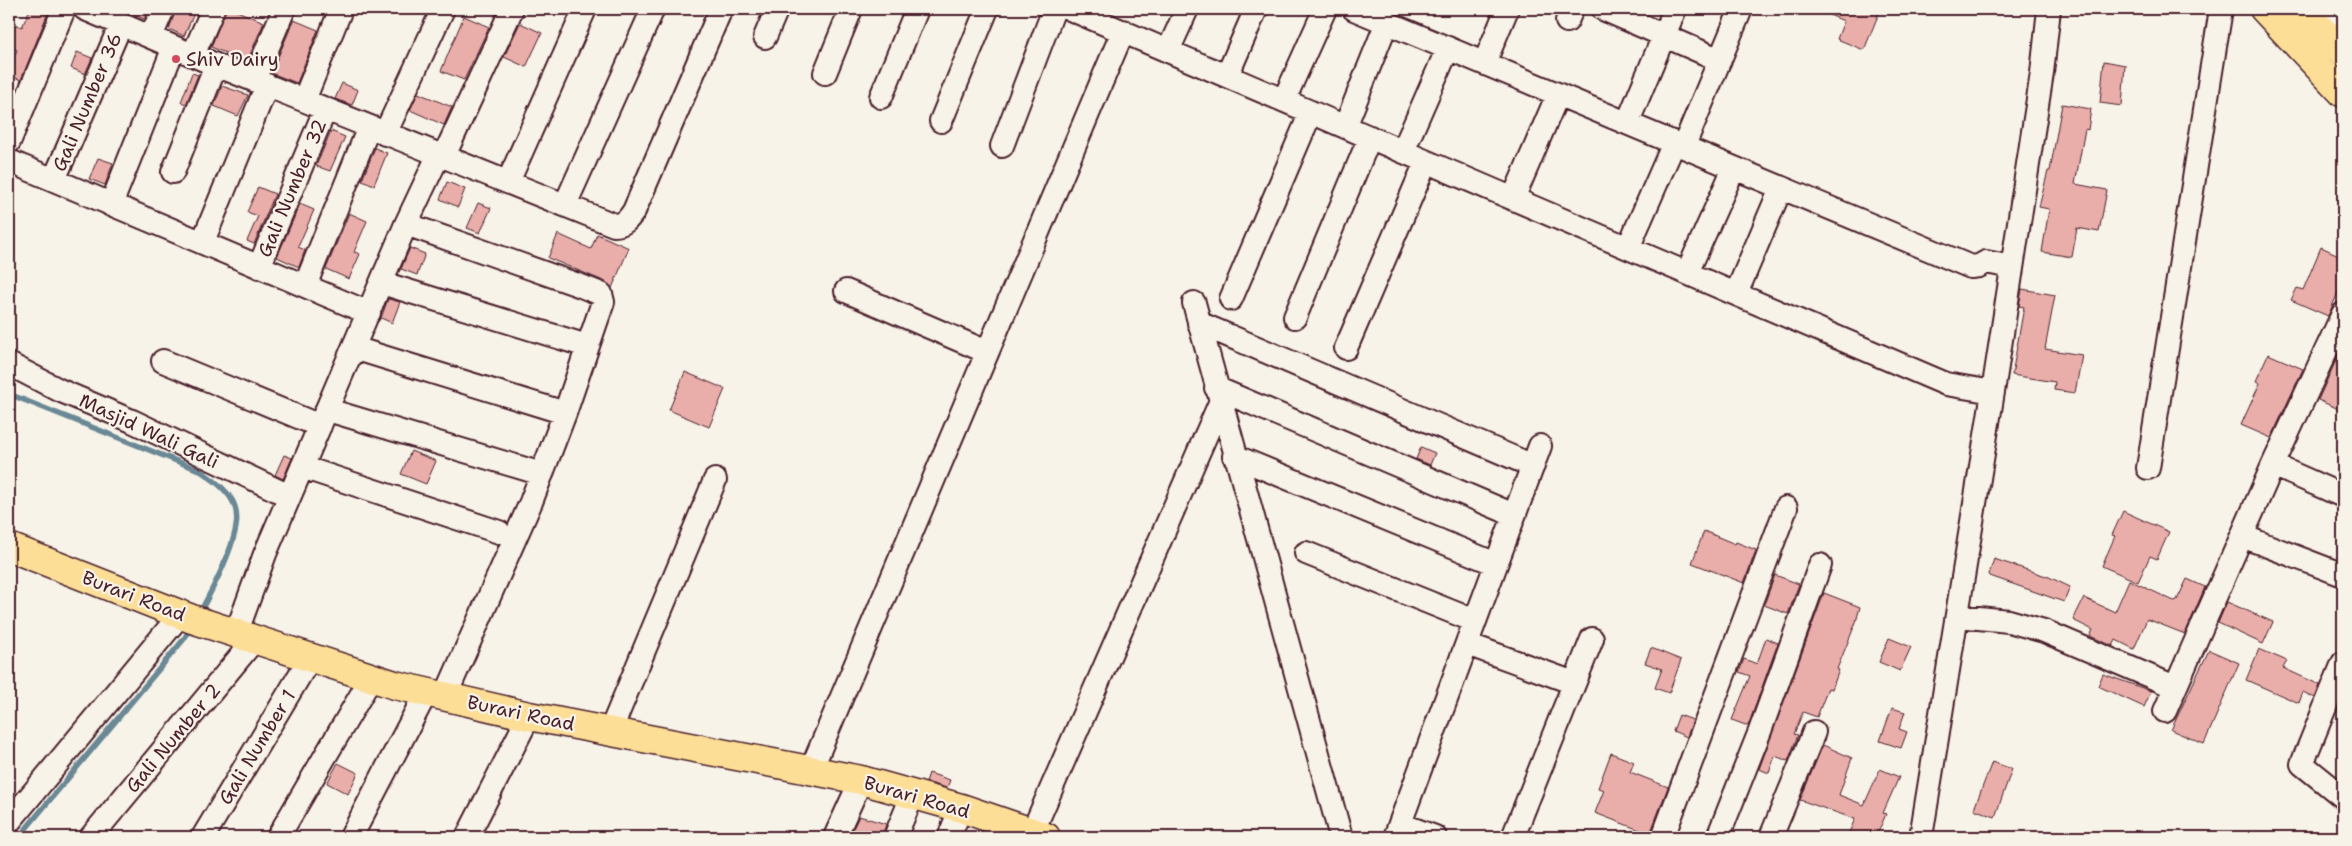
<svg xmlns="http://www.w3.org/2000/svg" width="2352" height="846" font-family="'Shantell Sans',sans-serif">
<rect width="100%" height="100%" fill="#f7f3e8"/>
<filter id="ink" filterUnits="userSpaceOnUse"><feTurbulence type="fractalNoise" baseFrequency=".02" numOctaves="2"/><feDisplacementMap in="SourceGraphic" scale="10" xChannelSelector="R" yChannelSelector="G"/><feConvolveMatrix kernelMatrix="1 2 1 2 8 2 1 2 1" color-interpolation-filters="sRGB"/></filter>
<g filter="url(#ink)">
<g fill="none" stroke-linecap="round" stroke-linejoin="round">
<!-- stream -->
<path stroke="#6a8895" stroke-width="5.5" d="M9 394 199 470C238 496 245 510 228 554 220 575 210 594 199 614
M19 837 184 639 192 626"/>
</g>
<!-- building -->
<path fill="#e9aeaa" stroke="#4a1f2b" d="M30 9 49 10 21 80 9 75V69L17 50 9 46V22L22 27Z
M120 9H149L144 19Z
M176 9H196L184 36 169 29Z
M226 9H232L264 22 247 62 211 47Z
M1815 9H1868L1879 13 1864 50 1837 39 1844 21Z
M464 16 489 27 464 80 441 71Z
M294 20 318 30 297 83 271 73Z
M520 23 542 33 526 67 504 57Z
M77 52 92 58 85 74 71 68Z
M2104 61 2125 65 2122 106 2100 103Z
M192 73 198 75 186 104 181 102Z
M342 83 358 90 352 105 335 99Z
M222 86 248 95 238 116 214 106Z
M418 93 452 107 444 125 410 110Z
M2062 104 2091 109 2088 130 2085 129 2075 184 2107 190 2099 232 2077 228 2072 257 2042 252 2049 209 2039 207 2048 171H2050Z
M331 131 345 137 330 171 316 166Z
M375 148 387 153 374 185 362 180Z
M98 158 113 163 105 185 89 179Z
M447 182 465 189 458 207 440 199Z
M258 187 275 194 254 244 247 241 258 216 247 212Z
M478 203 491 208 480 233 467 228Z
M300 204 314 210 298 247 305 250 299 267 277 257Z
M349 213 367 221 354 252 360 254 349 279 326 269Z
M558 234 591 249 597 234 629 248 612 288 606 282 548 258Z
M2321 247 2343 257V281L2328 316 2291 300 2297 288 2303 290Z
M410 248 425 254 417 275 401 269Z
M2022 289 2055 295 2045 349 2082 355 2075 393 2054 390 2055 382 2012 375 2024 307 2019 306Z
M388 299 400 302 392 323 381 318Z
M2343 345V411L2318 400Z
M2268 354 2303 369 2271 438 2241 425 2260 383 2256 381Z
M685 372 725 389 709 427 669 410Z
M1421 447 1435 453 1430 465 1416 459Z
M411 451 436 461 426 484 401 474Z
M284 455 292 458 283 479 275 475Z
M2123 511 2169 532 2157 559 2150 556 2138 582 2102 566 2115 536 2112 535Z
M1704 531 1735 544 1736 542 1756 550 1744 583 1692 563Z
M1994 559 2049 577 2070 587 2064 602 1990 576 1989 574Z
M1775 575 1799 584 1788 614 1764 605Z
M2187 579 2205 587 2185 634 2147 619 2134 649 2116 640 2113 646 2090 636 2093 630 2073 620 2084 598 2115 612 2129 580 2174 601 2177 600Z
M1824 593 1860 607 1856 622 1837 669 1839 670 1832 689 1828 688 1817 717 1803 712 1794 734 1798 735 1788 761 1775 756 1769 773 1759 769Z
M2227 602 2273 622 2263 644 2218 623Z
M1766 638 1778 643 1748 726 1732 720 1750 676 1739 672 1744 659 1757 664Z
M1889 638 1911 647 1900 671 1879 662Z
M1651 648 1681 660 1669 693 1655 688 1662 669 1645 663Z
M2259 649 2287 661 2283 668 2320 685 2315 698 2303 692 2299 703 2246 680Z
M2209 650 2239 663 2204 744 2171 730Z
M2103 674 2151 691 2144 707 2098 686Z
M1892 708 1905 712 1899 729 1907 732 1901 748 1880 741Z
M1679 715 1693 720 1687 737 1673 731Z
M1823 745 1852 758 1839 795 1864 805 1880 769 1899 777 1883 813 1886 814 1876 837H1847L1855 819 1800 800Z
M1611 753 1634 762 1630 772 1668 787 1650 834 1595 813 1604 790 1598 788Z
M1992 762 2012 769 1995 817 1974 809Z
M338 763 358 773 348 794 327 783Z
M929 773 950 780 947 788 926 782Z
M859 816 886 824 882 837H849Z"/>
<g fill="none" stroke-linecap="round" stroke-linejoin="round">
<!-- minor casing -->
<g stroke="#4a1f2b" stroke-width="26">
<path id="minor" d="M85 9 216 65 614 225C624 225 628 220 634 211L721 9
M1070 9 1946 384 1993 392
M1354 9 1971 267 1979 266 1986 262 2012 267
M1603 9 1720 60
M1567 21 1572 9
M2323 30 2334 9
M151 37 163 9
M765 37 777 9
M1168 51 1187 9
M1489 52 1507 9
M193 55 213 9
M825 73 851 9
M1227 76 1256 9
M254 80 284 9
M881 97 917 9
M304 100 341 9
M1284 100 1325 9
M1632 112 1675 9
M941 121 987 9
M1345 127 1387 22
M385 134 443 9
M1688 136 1741 9
M9 142 64 9
M1002 146 1054 9
M1403 151 1448 48
M444 156 512 9
M9 161 369 313
M173 172 216 65
M54 180 121 24
M508 182 585 9
M1513 199 1558 94
M111 205 174 47
M565 205 653 9
M406 224 581 286 601 294 603 302 565 413 531 502 445 697
M206 234 267 85
M1628 248 1674 143
M259 267 325 110
M1687 273 1734 168
M382 283 587 346
M305 286 369 127
M846 291 987 352
M1736 294 1781 188
M1231 299 1311 112
M1194 303 1341 837
M1295 317 1370 137
M1199 323 1533 466
M354 348 565 413
M1346 348 1426 162
M163 361 320 426
M9 364 59 390 132 421 289 496
M1216 388 1514 515
M328 410 542 474
M1234 456 1496 564
M2273 465 2343 496
M302 467 499 532
M2148 468 2221 9
M2242 536 2343 575
M1306 553 1475 621
M1958 616 2009 621 2044 631 2175 687
M236 634 265 554 406 224 439 154
M1467 644 1574 683
M2343 663 2302 764 2343 797
M2165 711 2273 465 2343 314
M610 732 715 480
M811 770 1123 31
M9 822 180 615
M1400 824 1435 837
M1032 833 1220 403
M91 837 255 639
M203 837 310 658
M278 837 371 678
M351 837 426 693
M467 837 529 716
M835 837 861 780
M895 837 913 794
M949 837 961 808
M1395 837 1540 446
M1513 837 1592 639
M1663 837 1786 508
M1718 837 1760 731 1820 565
M1771 837 1814 732
M1921 837 1993 392 2042 73 2049 9"/>
</g>
<!-- major casing -->
<g stroke="#4a1f2b" stroke-width="31">
<path id="major" d="M2264 9 2343 93
M2301 9 2343 52
M9 547 192 619 395 685 529 716 861 780 961 808 1046 837"/>
</g>
<!-- minor -->
<use href="#minor" stroke="#f7f3e8" stroke-width="22"/>
<!-- major -->
<use href="#major" stroke="#fcde96" stroke-width="28"/>
</g>
</g>
<!-- markers -->
<circle fill="#d1495b" stroke="#f7f3e8" stroke-width="2" cx="176" cy="59" r="5"/>
<g text-anchor="middle" dominant-baseline="central" stroke-width="4.5" stroke-linejoin="round" paint-order="stroke">
<!-- poi labels -->
<g font-size="19" fill="#4a1f2b" stroke="#f7f3e8" text-anchor="start">
<text x="186" y="59">Shiv Dairy</text>
</g>
<!-- street labels -->
<g font-size="19" fill="#4a1f2b" stroke="#f7f3e8">
<text transform="translate(87 102) rotate(-67)">Gali Number 36</text>
<text transform="translate(292 188) rotate(-67)">Gali Number 32</text>
<text transform="translate(149 431) rotate(25)">Masjid Wali Gali</text>
<text transform="translate(134 596) rotate(21)">Burari Road</text>
<text transform="translate(521 713) rotate(12)">Burari Road</text>
<text transform="translate(173 738) rotate(-50)">Gali Number 2</text>
<text transform="translate(257 747) rotate(-59)">Gali Number 1</text>
<text transform="translate(917 797) rotate(16)">Burari Road</text>
</g>
</g>
<!-- margin -->
<rect width="2352" height="846" fill="none" stroke="#f7f3e8" stroke-width="30"/>
<rect x="15" y="15" width="2322" height="816" fill="none" stroke="#4a1f2b" stroke-width="2" filter="url(#ink)"/>
</svg>
